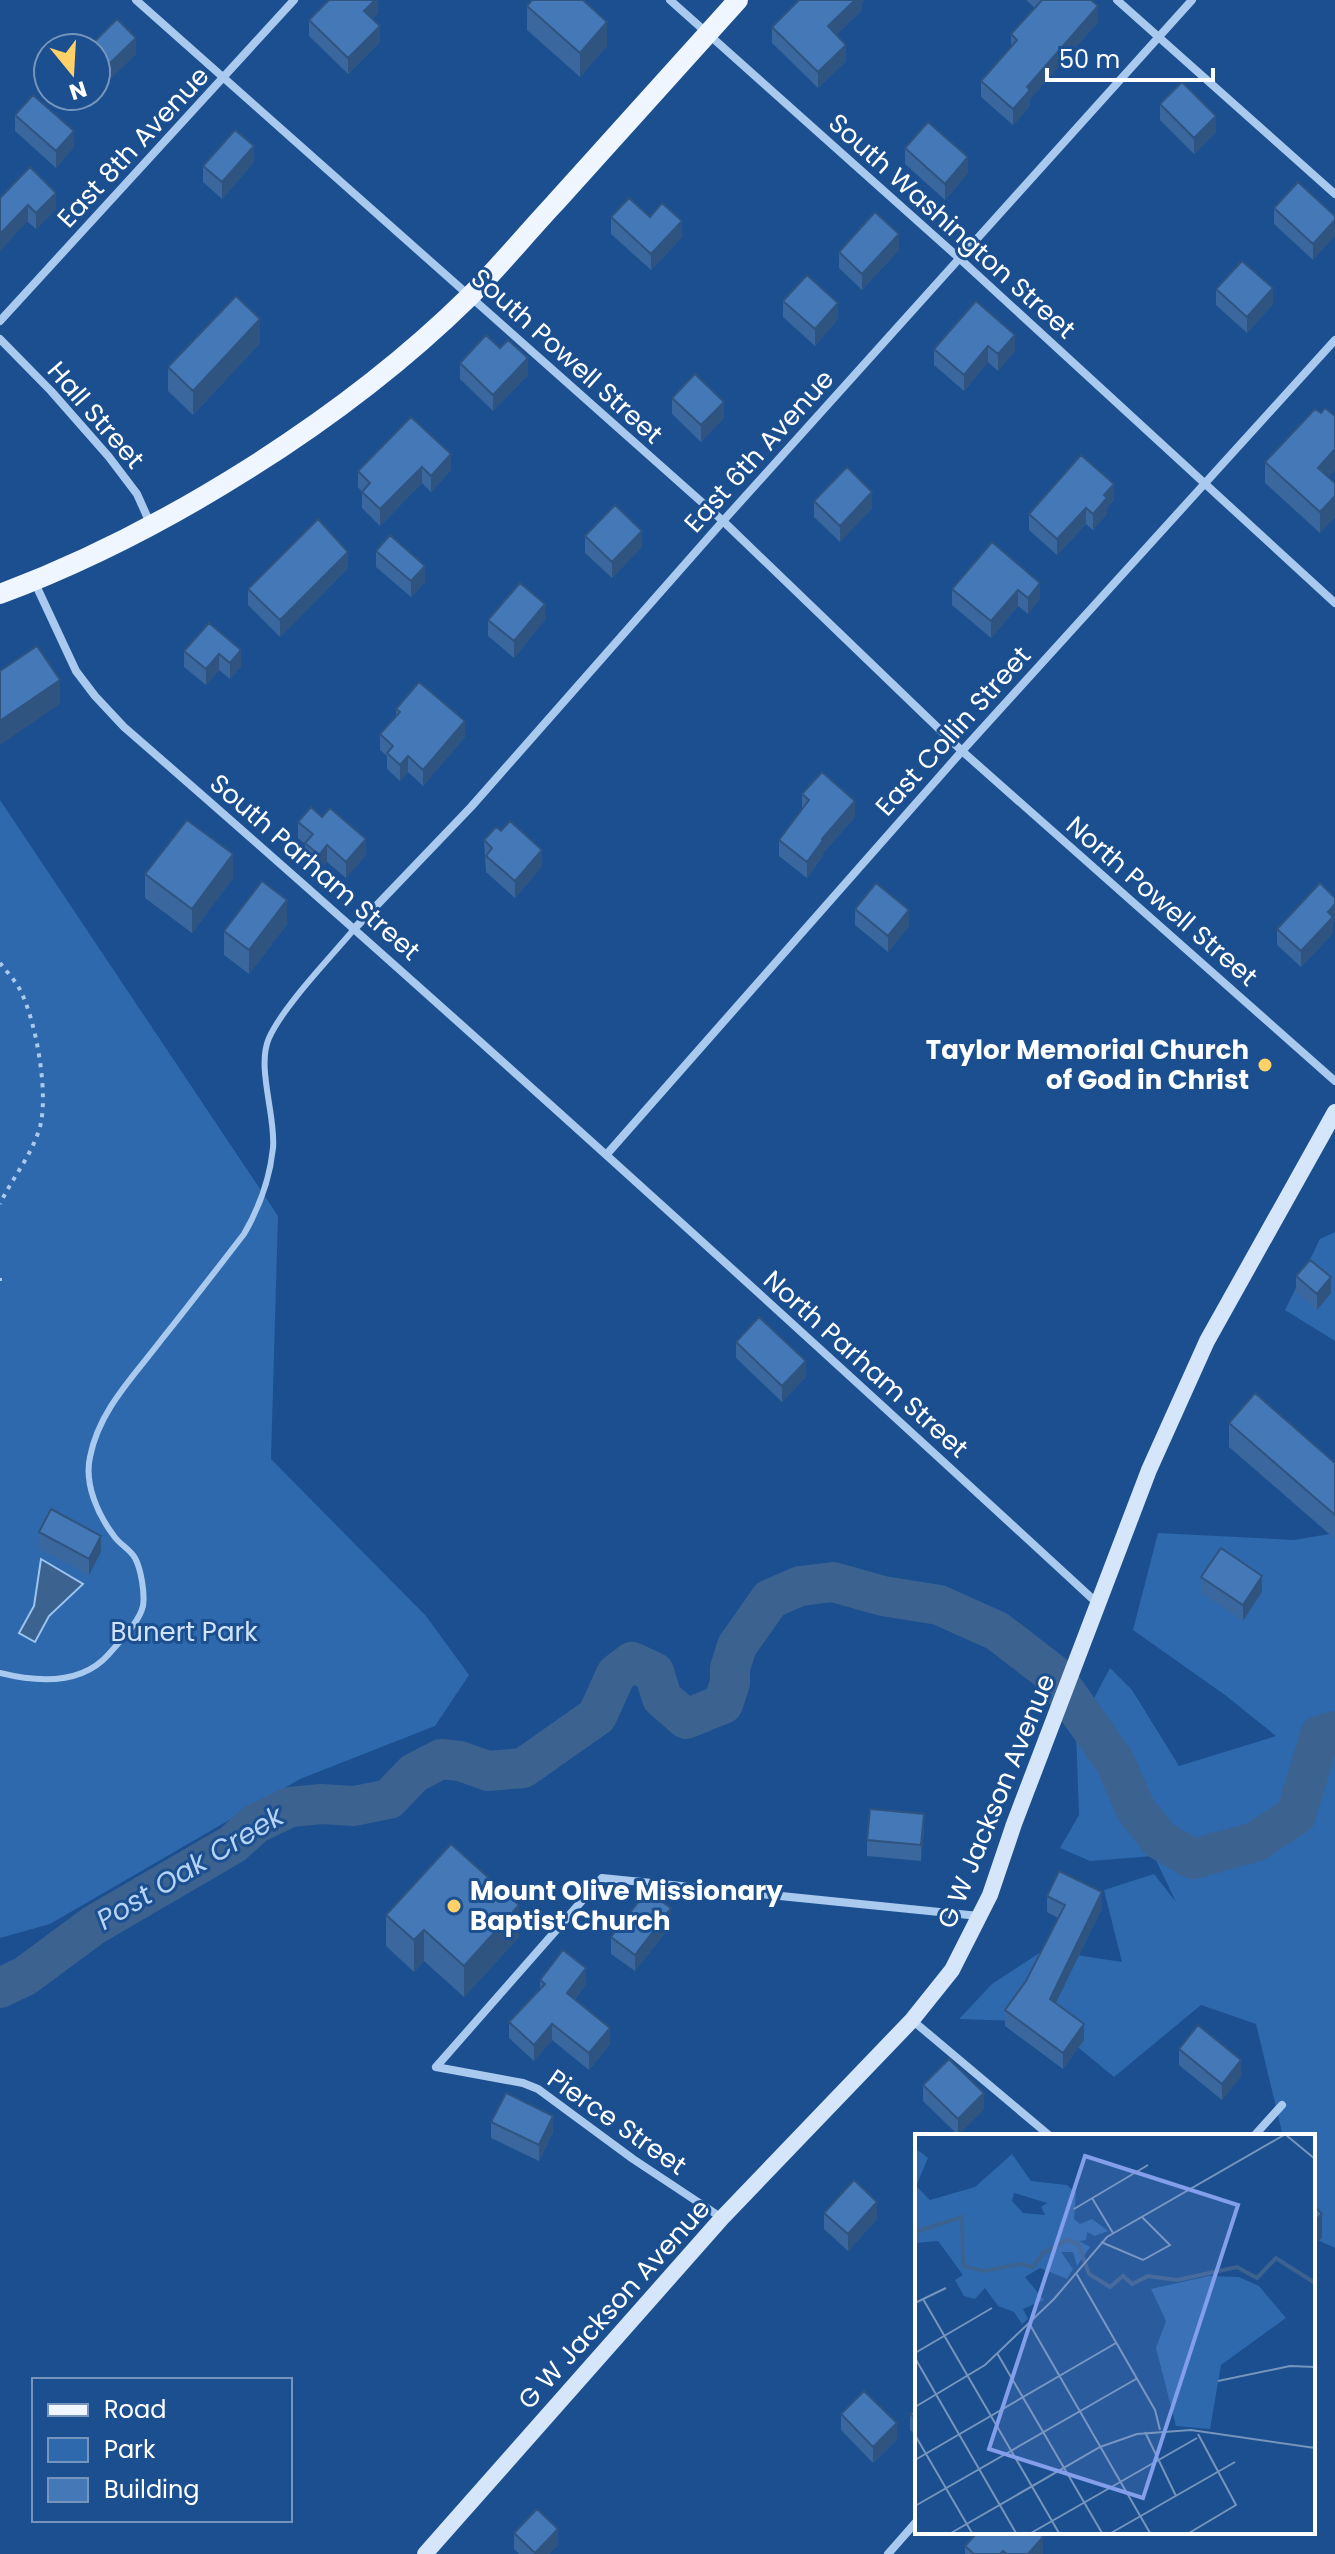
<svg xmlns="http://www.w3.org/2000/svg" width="1335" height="2554" font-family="Poppins,sans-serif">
<rect width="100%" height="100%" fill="#1b4f8f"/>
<!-- green -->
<path fill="#2e69ad" d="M0 800 278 1216 271 1459 426 1616 469 1675 435 1726 300 1779 50 1924 0 1938Z
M1335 1232V1341L1285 1310 1320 1239Z
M1158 1533 1294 1540 1335 1533V2248L1313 2238V2136H1283L1256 2024 1201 2005 1114 2077 1047 2022 959 2019 992 1984 1044 1950 1122 1962 1104 1890 1154 1874 1176 1902 1154 1856 1090 1861 1060 1848 1079 1815 1076 1732 1110 1668 1132 1690 1179 1766 1276 1736 1225 1695 1133 1630Z"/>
<!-- water -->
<path fill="#3c6290" stroke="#9cc4f0" stroke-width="2" d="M41 1559 83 1584 49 1616 35 1642 19 1633 34 1606Z"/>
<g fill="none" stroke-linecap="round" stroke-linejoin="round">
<!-- river -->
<path stroke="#3c6290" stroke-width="40" d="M0 1988 25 1976 94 1925 233 1844 255 1824 290 1807 321 1804 354 1806 389 1799 414 1773 441 1759 460 1761 488 1771 523 1768 597 1716 616 1674 632 1662 654 1672 662 1698 686 1719 723 1704 730 1683V1668L737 1646 770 1599 800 1586 833 1582 883 1596 939 1605 997 1631 1053 1674 1115 1762 1136 1810 1160 1840 1193 1859 1255 1842 1296 1815 1320 1735 1335 1731"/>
<!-- path -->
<path stroke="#a9c9ee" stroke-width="4" stroke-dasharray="4 6" stroke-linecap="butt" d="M0 963C6 971 14 979 19 988 36 1018 51 1101 38 1133 29 1159 11 1180 0 1204
M0 1278V1281"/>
<!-- lane -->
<path stroke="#a9c9ee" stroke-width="6" d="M0 1673C36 1682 80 1686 108 1655 119 1642 139 1623 143 1606 145 1593 141 1569 135 1558 130 1549 119 1544 114 1536 98 1515 84 1484 90 1457 99 1410 134 1376 162 1339 190 1304 217 1269 244 1234 259 1208 270 1178 273 1148 276 1116 256 1067 269 1038 284 1005 331 957 355 928"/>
<!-- street -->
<path stroke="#a9c9ee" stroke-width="8" d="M136 0 723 521 962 751 1335 1081
M670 0 959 258 1335 603
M1117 0 1335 194
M0 321 294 0
M0 339 51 391 109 457 137 494 150 523
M34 581 76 671 95 696 124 727C453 1013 776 1307 1097 1603
M355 928 471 807 723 521 1192 0
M607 1154 962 751 1335 340
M912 2020 1050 2136
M436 2067 602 1878 979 1916
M436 2067 523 2083 538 2089 633 2159 722 2218
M1254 2136 1282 2105
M888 2554 917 2521"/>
<!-- secondary -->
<path stroke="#d6e6fa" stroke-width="16" d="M425 2554 722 2218 912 2020 952 1970 990 1895 1014 1824 1149 1470 1207 1341 1335 1112"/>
<!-- primary -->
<path stroke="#f0f6ff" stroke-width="20" d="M0 594C163 533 345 419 469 297 499 267 526 234 555 203 616 135 677 67 738 0"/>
</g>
<!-- wall -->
<path fill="#3a679d" d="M378 0V13L372 19 380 42 348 74 309 36V20Z
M799 0H865L862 3V10L836 35 846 61 818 88 772 43V27Z
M1026 0H1091L1098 22 1030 99V106L1013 125 981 97V81L1011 47V34L1035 8Z
M527 6 607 46 580 77 527 30Z
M96 48 136 54 106 83 96 73Z
M1160 104 1216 132 1194 154 1160 120Z
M15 115 74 147 56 168 15 131Z
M905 148 968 173 945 200 905 164Z
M254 162 222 199 203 182V166Z
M0 198 56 209 36 229Z
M1274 208 1335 216 1313 260 1274 224Z
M611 217 682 237 651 270 611 234Z
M899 250 862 290 839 268V252Z
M1216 289 1273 304 1247 333 1216 305Z
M783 301 838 319 815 346 783 317Z
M976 301 1015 351 998 371 988 362 964 391 934 365V349Z
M260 343 193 415 168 391V367Z
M460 363 528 375 493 411 460 379Z
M672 398 724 418 701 442 672 414Z
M1321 413 1335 416V470L1329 477 1335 483V517L1320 533 1265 483V462Z
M411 417 451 470 431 492 422 483 380 526 362 508V492L358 487V471Z
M1114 500 1107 508V514L1093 530 1086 524 1057 555 1029 530V514Z
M814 501 872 508 840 542 814 517Z
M585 536 642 547 612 578 585 553Z
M992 542 1040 599 1028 614 1018 606 991 638 952 605V589Z
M376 551 425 582 411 597 376 567Z
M348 568 280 637 248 605V589Z
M488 620H545L514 658 488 636Z
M241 650V666L230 679 219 670 206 685 184 667V651Z
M396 709 465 737 423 786 408 772 400 781 387 769V756L380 750V734L396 716Z
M802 794 855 817 823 853V856L807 878 779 856V840L802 809Z
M298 822 366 855 346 878 327 862 319 871 305 859V844L298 838Z
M484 840 542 866 515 898 486 872Z
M145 874 233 878 192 933 145 898Z
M1335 898V920L1333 922V933L1301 967 1277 945V929Z
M855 909 909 926 888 952 855 925Z
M287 924 249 974 224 955V931Z
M1296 1276 1331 1293 1317 1310 1296 1292Z
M736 1342 806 1377 782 1402 736 1358Z
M1229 1423 1335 1463V1539L1229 1447Z
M39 1532 101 1552 89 1575 39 1549Z
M1201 1577 1262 1592 1243 1621 1201 1593Z
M924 1830 921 1861 867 1856V1840Z
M1047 1896 1102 1908 1056 2003 1084 2040 1063 2069 1005 2026V2010L1026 1981 1058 1918 1047 1912Z
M386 1915 519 1937 464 1997 424 1961 414 1972 386 1946Z
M671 1925 635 1971 611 1954V1937Z
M540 1980 586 1984 575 1999 610 2044 589 2070 552 2040 534 2061 509 2038V2022L540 1989Z
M1179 2049 1241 2076 1222 2100 1179 2065Z
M923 2085 984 2109 958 2135 923 2101Z
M491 2122 553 2132 539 2161 491 2138Z
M824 2213 877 2219 848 2251 824 2229Z
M917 2387V2436L910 2430V2414L916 2408 914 2406V2390Z
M841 2414 897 2439 873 2463 841 2430Z
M514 2533 558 2545 549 2554H519L514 2549Z
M965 2546 1043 2554H965Z"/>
<!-- shaded-wall -->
<path fill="#305480" d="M375 0H378V13L364 27V11Z
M855 0H865L862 3V10L828 43V26Z
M1098 6V22L1030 99V106L1013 125V109L1027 87Z
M607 22V46L580 77V53Z
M380 26V42L348 74V58Z
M136 38V54L106 83V67Z
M846 45V61L818 88V72Z
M1216 116V132L1194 154V138Z
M74 131V147L56 168V151Z
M254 146V162L222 199V182Z
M968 157V173L945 200V184Z
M56 193V209L36 229V213Z
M28 205V221L0 251V234Z
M1335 220V236L1313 260V244Z
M682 221V237L651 270V254Z
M899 234V250L862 290V274Z
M1273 288V304L1247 333V317Z
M838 303V319L815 346V329Z
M260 319V343L193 415V391Z
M1015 335V351L998 371V354Z
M988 346V362L964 391V375Z
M528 358V375L493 411V395Z
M724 402V418L701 442V425Z
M1335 449V470L1318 489V468Z
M451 454V470L431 492V476Z
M422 467V483L380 526V509Z
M1114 484V500L1107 508V514L1093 530V514L1104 495Z
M872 492V508L840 542V526Z
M1335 496V517L1320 533V512Z
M1086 508V524L1057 555V539Z
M642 531V547L612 578V562Z
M348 552V568L280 637V620Z
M425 566V582L411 597V581Z
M1040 583V599L1028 614V598Z
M1018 590V606L991 638V621Z
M545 604V620L514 658V641Z
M241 650V666L230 679V663Z
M219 654V670L206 685V669Z
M60 680V704L0 745V721Z
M465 721V737L423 786V770Z
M408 756V772L400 781V765Z
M855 801V817L823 853V856L807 878V862L822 839Z
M366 839V855L346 878V862Z
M327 845V862L319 871V855Z
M542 850V866L515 898V881Z
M233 854V878L192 933V909Z
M287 900V924L249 974V950Z
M1335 904V920L1333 922V933L1301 967V951L1328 912Z
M909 910V926L888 952V936Z
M1331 1277V1293L1317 1310V1294Z
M806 1361V1377L782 1402V1386Z
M101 1536V1552L89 1575V1559Z
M1262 1576V1592L1243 1621V1605Z
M924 1814V1830L921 1861V1845Z
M1102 1892V1908L1050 2015V1999Z
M519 1905V1937L464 1997V1966Z
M671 1908V1925L635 1971V1955Z
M424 1930V1961L414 1972V1940Z
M586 1968V1984L567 2009V1993Z
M552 2024V2040L534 2061V2045Z
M1084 2024V2040L1063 2069V2053Z
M610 2028V2044L589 2070V2053Z
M1241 2060V2076L1222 2100V2084Z
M984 2093V2109L958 2135V2119Z
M553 2116V2132L539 2161V2145Z
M877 2202V2219L848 2251V2234Z
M1322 2214V2238L1313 2246V2222Z
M897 2423V2439L873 2463V2447Z
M558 2529V2545L549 2554H535Z
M1043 2537V2554H1028Z"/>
<!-- building -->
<path fill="#4478b7" stroke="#305480" stroke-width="2" d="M329 0H375L364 11 380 26 348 58 309 20Z
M532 0H583L607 22 580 53 527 6Z
M799 0H855L828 26 846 45 818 72 772 27Z
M1042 0H1091L1098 6 1027 87 1030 90 1013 109 981 81 1017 40 1011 34Z
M117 19 136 38 106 67 96 57V48H88Z
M1182 82 1216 116 1194 138 1160 104Z
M33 95 74 131 56 151 15 115Z
M928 122 968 157 945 184 905 148Z
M235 130 254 146 222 182 203 166Z
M30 167 56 193 36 213 28 205 0 234V198Z
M1298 182 1335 216V220L1313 244 1274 208Z
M629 198 650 217 662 203 682 221 651 254 611 217Z
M875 212 899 234 862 274 839 252Z
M1242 261 1273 288 1247 317 1216 289Z
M807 275 838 303 815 329 783 301Z
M236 296 260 319 193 391 168 367Z
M976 301 1015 335 998 354 988 346 964 375 934 349Z
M486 335 500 348 508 340 528 358 493 395 460 363Z
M695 374 724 402 701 425 672 398Z
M1325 408 1335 416V449L1318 468 1335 483V496L1320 512 1265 462 1315 409 1321 413Z
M411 417 451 454 431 476 422 467 380 509 362 492 370 483 358 471Z
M1081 455 1114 484 1104 495 1107 498 1093 514 1086 508 1057 539 1029 514Z
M847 467 872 492 840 526 814 501Z
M615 505 642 531 612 562 585 536Z
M318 519 348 552 280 620 248 589Z
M390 535 425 566 411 581 376 551Z
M992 542 1040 583 1028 598 1018 590 991 621 952 589Z
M520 583 545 604 514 641 488 620Z
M209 623 241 650 230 663 219 654 206 669 184 651Z
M37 646 60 680 0 721V671Z
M419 682 465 721 423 770 408 756 400 765 387 753 393 746 380 734 400 712 396 709Z
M822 772 855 801 822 839 823 840 807 862 779 840 809 800 802 794Z
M311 807 322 817 330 808 366 839 346 862 327 845 319 855 305 843 313 834 298 822Z
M187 820 233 854 192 909 145 874Z
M510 821 542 850 515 881 486 856 492 848 484 840 496 827 501 831Z
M262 881 287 900 249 950 224 931Z
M876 883 909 910 888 936 855 909Z
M1320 883 1335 898V904L1328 912 1333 917 1301 951 1277 929Z
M1310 1260 1331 1277 1317 1294 1296 1276Z
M759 1317 806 1361 782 1386 736 1342Z
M1255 1393 1335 1463V1515L1229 1423Z
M51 1509 101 1536 89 1559 39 1532Z
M1221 1548 1262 1576 1243 1605 1201 1577Z
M870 1809 924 1814 921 1845 867 1840Z
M451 1844 519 1905 464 1966 424 1930 414 1940 386 1915Z
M1059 1871 1102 1892 1050 1999 1084 2024 1063 2053 1005 2010 1026 1981 1065 1905 1047 1896Z
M647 1891 671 1908 635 1955 611 1937Z
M563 1950 586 1968 567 1993 610 2028 589 2053 552 2024 534 2045 509 2022 545 1984 540 1980Z
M1198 2025 1241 2060 1222 2084 1179 2049Z
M949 2059 984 2093 958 2119 923 2085Z
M506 2093 553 2116 539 2145 491 2122Z
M854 2180 877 2202 848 2234 824 2213Z
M1313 2205 1322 2214 1313 2222Z
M864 2391 897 2423 873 2447 841 2414Z
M917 2407V2420L910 2414Z
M537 2509 558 2529 535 2553 514 2533Z
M978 2532H1038L1043 2537 1028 2554H1007L1003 2551 1000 2554H974L965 2546Z"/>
<!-- markers -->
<g fill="#ffd166" stroke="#1b4f8f" stroke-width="3">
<circle cx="1265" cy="1065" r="8"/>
<circle cx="454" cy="1906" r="8"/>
</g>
<g text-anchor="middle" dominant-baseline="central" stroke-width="6" stroke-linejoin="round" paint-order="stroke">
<!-- street labels -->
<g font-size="26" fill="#fff" stroke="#1b4f8f">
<text transform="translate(133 147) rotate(-47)">East 8th Avenue</text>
<text transform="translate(952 226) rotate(42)">South Washington Street</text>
<text transform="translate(567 356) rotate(42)">South Powell Street</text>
<text transform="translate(96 415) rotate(49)">Hall Street</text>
<text transform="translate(759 451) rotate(-48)">East 6th Avenue</text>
<text transform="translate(953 731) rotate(-48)">East Collin Street</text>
<text transform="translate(315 867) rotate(41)">South Parham Street</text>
<text transform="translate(1162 901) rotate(41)">North Powell Street</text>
<text transform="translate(866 1364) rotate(42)">North Parham Street</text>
<text transform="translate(996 1801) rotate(-68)">G W Jackson Avenue</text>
<text transform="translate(617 2122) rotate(35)">Pierce Street</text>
<text transform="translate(614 2304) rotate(-48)">G W Jackson Avenue</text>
</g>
<!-- poi labels -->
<g font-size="26" font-weight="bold" fill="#fff" stroke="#1b4f8f" text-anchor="end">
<text x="1249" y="1050">Taylor Memorial Church<tspan x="1249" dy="30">of God in Christ</tspan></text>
<text x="470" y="1891" text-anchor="start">Mount Olive Missionary<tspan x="470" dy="30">Baptist Church</tspan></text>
</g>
<!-- park labels -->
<g font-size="26" fill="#cfe3fa" stroke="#1b4f8f">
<text x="184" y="1632">Bunert Park</text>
</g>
<!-- water labels -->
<g font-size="28" font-style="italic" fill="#b5d3f5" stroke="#1b4f8f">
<text transform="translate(190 1868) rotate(-31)">Post Oak Creek</text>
</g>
</g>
<!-- overview -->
<g transform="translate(915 2134)">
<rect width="400" height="400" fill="#1b4f8f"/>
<path d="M0 14 13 24 1 52 15 66 60 53 97 20 116 47 152 51 161 59 159 85 165 90 177 85 193 97 180 102 172 98 171 106 164 107 175 113 162 132 158 118H146L158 135 152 145 125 134 110 143 129 166 108 175 113 185 107 190 99 178 83 172 70 154 60 165 49 162 40 146 48 141 23 107 0 109ZM99 59 132 69 126 73 130 81 108 79 97 67ZM294 142 324 143 344 152 371 184 306 231 295 295 261 292 241 214 251 187 236 155Z" fill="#2e69ad" fill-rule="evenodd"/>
<path fill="none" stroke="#3c6290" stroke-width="4" d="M0 98 47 83 48 132 69 137 105 130 118 133 128 119 152 106 163 110 174 140 195 153 208 142 217 150 233 142 262 146 322 133 342 144 361 124 400 149"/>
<path fill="none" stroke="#7695bc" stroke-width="2" d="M371 1 400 25M177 64 198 99M159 75 233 31M186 108 228 126 255 111 227 83M161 139 240 276 245 296M8 165 144 399M0 169 31 154M114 189 235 399M0 219 77 174M82 219 187 399M0 224 101 399M303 247 375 232 400 233M0 273 70 231 139 165 192 103 369 1M230 298 261 362M0 301 57 399M0 326 201 209M0 372 221 245M36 399 185 313 222 300 276 296 400 314M116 399 282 304M196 399 320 328M274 399 321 371 283 300"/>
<path fill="#839eea" fill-opacity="0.15" stroke="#839eea" stroke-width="4" d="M170 22 323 71 228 364 74 315Z"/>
<rect width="400" height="400" fill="none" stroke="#fff" stroke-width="4"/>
</g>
<!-- legend -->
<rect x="32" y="2378" width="260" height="144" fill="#1b4f8f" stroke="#7695bc" stroke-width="2"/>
<rect x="48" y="2404" width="40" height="12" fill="#f0f6ff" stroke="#7695bc" stroke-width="2"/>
<text x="104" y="2418" font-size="24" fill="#ffffff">Road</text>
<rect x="48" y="2438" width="40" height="24" fill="#2e69ad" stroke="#7695bc" stroke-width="2"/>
<text x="104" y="2458" font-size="24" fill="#ffffff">Park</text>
<rect x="48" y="2478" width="40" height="24" fill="#4478b7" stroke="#7695bc" stroke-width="2"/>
<text x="104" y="2498" font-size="24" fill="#ffffff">Building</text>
<!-- north arrow -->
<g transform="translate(72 72) rotate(162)"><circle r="38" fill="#1b4f8f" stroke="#7695bc" stroke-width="2"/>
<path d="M0-6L14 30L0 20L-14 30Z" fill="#ffd166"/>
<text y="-12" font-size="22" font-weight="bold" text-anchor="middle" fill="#ffffff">N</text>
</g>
<!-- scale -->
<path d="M1047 68v12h166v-12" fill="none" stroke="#ffffff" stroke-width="4"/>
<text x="1059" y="68" font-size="24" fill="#ffffff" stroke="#1b4f8f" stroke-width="6" paint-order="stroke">50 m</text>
</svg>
